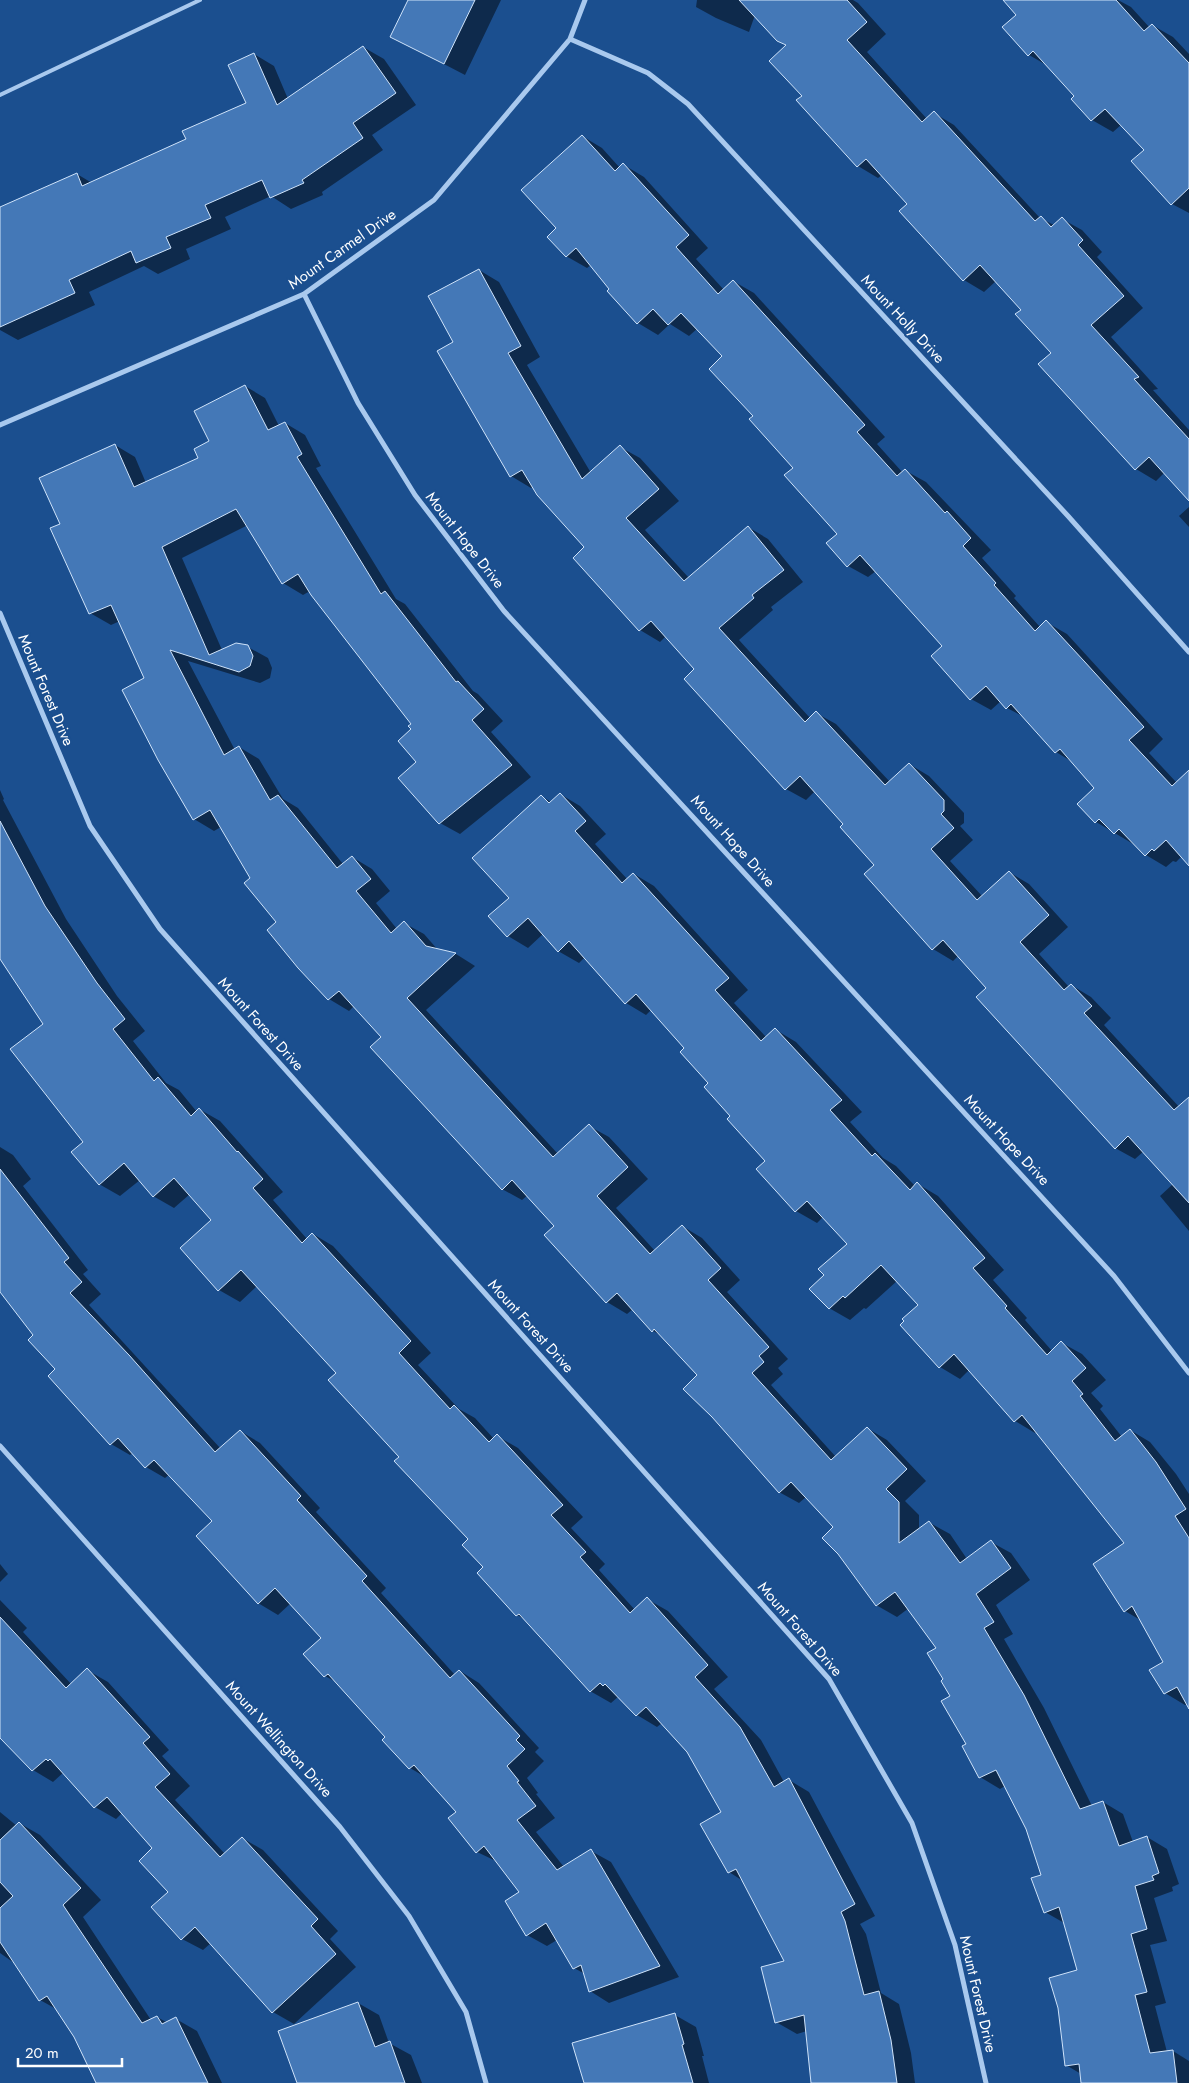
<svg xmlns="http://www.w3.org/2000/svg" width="1189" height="2083" font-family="Jost,sans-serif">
<rect width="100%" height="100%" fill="#1b4f8f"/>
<!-- shadow -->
<path fill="#0007" d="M410 0H501L465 75 392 37Z
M697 0H853L858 3 886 34 867 52 927 119 934 113 954 125 1040 218 1054 225 1062 219 1082 230 1102 252 1097 257 1143 308 1111 337 1158 389 1153 390 1189 430V499L1165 472 1156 481 1136 469 1022 310 996 281 984 292 964 280 909 205 882 175 878 178 858 166 798 101 803 96 787 46 755 15 749 32 716 18 696 7Z
M1004 0H1118L1131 7 1150 28 1152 25 1173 37 1189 54V213L1172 204 1145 150 1121 125 1113 132 1092 120 1073 99 1076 96 1050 67 1029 55 1018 15Z
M363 47 384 59 416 105 372 135 383 150 322 192 323 195 291 209 271 196 225 217 231 229 186 249 190 259 158 274 144 266 89 292 95 305 18 340 0 330V245L77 174 92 183 187 139 247 103 254 54 274 66 288 99Z
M582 136 602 148 620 168 624 165 644 177 708 248 696 259 724 290 733 281 754 293 885 437 877 444 903 473 906 471 926 482 991 550 982 558 1016 596 1014 598 1040 627 1046 622 1067 634 1163 739 1149 753 1177 783 1189 777V864L1182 856 1176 862 1173 861 1166 867 1146 855 1135 845 1096 822V788L1074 763 1056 752 1026 718 1007 708 1001 701 991 710 971 699 944 646 876 571 868 577 848 566 839 534 795 468 755 416 724 356 698 328 689 336 670 324 658 335 638 323 591 265 587 268 566 256 557 228Z
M479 270 499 282 540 357 527 365 591 473 620 447 640 458 679 501 645 530 689 578 748 527 768 539 803 582 771 607 773 610 739 640 810 718 816 713 836 724 890 782 909 764 929 776 964 813V823L960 826 973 840 950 861 982 896 1009 872 1029 884 1068 927 1039 954 1069 987 1071 985 1091 997 1111 1018 1104 1025 1181 1109 1189 1113V1231L1160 1196 1173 1184 1144 1151 1135 1159 1115 1148 988 988 958 956 953 961 933 949 876 865 845 824 815 791 806 800 786 789 696 669 666 636 660 642 640 630 575 558 586 547 533 486 531 488 511 476 455 342Z
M245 386 265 398 279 426 285 423 305 435 321 466 316 468 396 599 405 604 473 691 478 694 503 721 491 732 531 777 460 834 440 823 418 762 413 724 310 591 303 595 283 583 248 525 182 558 222 650 248 647 268 658 272 668 270 678 260 683 188 661 235 750 239 747 259 759 283 799 298 808 343 864 352 857 372 869 390 891 376 903 397 929 404 923 424 934 438 950 456 954 475 966 426 1010 558 1154 589 1126 609 1137 648 1179 616 1208 655 1251 682 1226 702 1238 740 1280 727 1292 788 1359 778 1368 783 1374 771 1385 836 1457 867 1428 887 1440 926 1481 905 1501 919 1515V1530L930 1523 950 1534 967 1559 991 1542 1011 1553 1030 1580 996 1605 1013 1634 1004 1639 1044 1708 1092 1806 1103 1802 1123 1814 1133 1842 1147 1837 1167 1849 1179 1884 1172 1887 1173 1891 1154 1898 1167 1941 1150 1945 1166 2003 1155 2006 1167 2052 1173 2051 1189 2061V2083H1082L1081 2074 1066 2065 1079 1971 1066 1924 1045 1912 1043 1875 1027 1829 1005 1786 1000 1789 980 1777 944 1680 938 1649 909 1608 897 1617 876 1605 834 1527 806 1497 799 1503 779 1492 699 1375 662 1336 653 1331 633 1309 627 1314 607 1302 545 1235 556 1226 528 1195 522 1200 502 1189 383 1037 354 1006 349 1011 329 999 277 923 221 827 214 831 194 819 146 678 120 621 111 625 90 613 62 524 115 445 135 457 146 483 200 458Z
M1189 507V527L1179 516Z
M0 790 4 799 3 800 66 919 117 996 145 1031 133 1041 166 1083 179 1090 197 1112 199 1109 220 1121 283 1192 273 1200 307 1239 313 1234 333 1246 431 1353 418 1365 459 1409 475 1418 494 1439 497 1436 518 1448 583 1517 571 1528 605 1564 599 1570 635 1610 647 1599 668 1611 728 1677 714 1689 761 1740 784 1782 789 1780 809 1792 875 1916 860 1924 866 1934 881 1993 899 2004 911 2053 915 2083H813L807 2031 797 2034 776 2022 786 1962 743 1881 729 1872 723 1813 688 1752 662 1723 657 1727 637 1715 619 1696 611 1703 590 1691 526 1620 517 1615 484 1568 470 1539 400 1457 338 1373 257 1286 240 1302 219 1290 213 1220 190 1194 174 1208 153 1196 140 1180 120 1196 99 1184 45 1025 0 957Z
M560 794 580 806 606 834 595 844 628 880 634 874 654 886 748 990 734 1003 767 1038 776 1030 796 1042 862 1112 850 1122 883 1158 896 1166 915 1186 918 1184 938 1196 1004 1270 993 1280 1027 1318 1025 1320 1052 1351 1062 1343 1082 1354 1106 1380 1091 1393 1103 1406 1100 1409 1122 1437 1130 1430 1150 1442 1176 1474 1189 1494V1703L1185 1705 1165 1693V1663L1142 1621 1125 1611 1126 1544 1037 1431 1035 1433 1015 1421 969 1370 960 1379 940 1367 919 1305 897 1281 866 1309 864 1308 850 1320 829 1308 826 1275 848 1244 823 1217 817 1223 796 1211 758 1169 766 1161 732 1116 686 1048 652 1009 646 1015 626 1003 585 957 579 963 558 951 543 934 528 948 508 936 489 916 511 899 541 796 551 802Z
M0 1147 13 1155 31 1179 23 1186 88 1270 83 1274 101 1294 89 1305 221 1449 240 1431 260 1443 320 1508 316 1512 386 1588 381 1593 455 1675 460 1671 479 1683 539 1748 535 1752 544 1761 527 1778 538 1793 536 1794 555 1818 536 1832 564 1867 591 1851 611 1862 679 1977 609 2003 590 1991 585 1974 574 1968 557 1940 547 1946 527 1935 521 1892 498 1862 477 1852 458 1812 427 1778 410 1768 384 1740 387 1737 338 1683 325 1676 323 1638 291 1603 278 1615 258 1603 214 1521 170 1474 165 1478 146 1467 133 1453 130 1455 111 1444 57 1370 35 1335 0 1290Z
M0 1564 8 1574 0 1582Z
M0 1600 27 1628 23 1632 72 1685 87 1670 108 1682 169 1750 162 1756 190 1786 175 1800 225 1854 242 1838 263 1850 338 1931 330 1939 356 1967 294 2024 273 2012 211 1943 203 1950 182 1939 170 1892 154 1848 122 1813 116 1819 95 1807 64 1772 53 1782 33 1770 0 1736Z
M0 1812 17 1826 19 1823 40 1835 101 1900 83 1917 151 2020 157 2017 168 2023 176 2019 197 2031 222 2083H97L75 2036 58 2010 40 2000 17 1965 0 1953Z
M358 2003 379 2015 389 2043 411 2055 422 2083H298Z
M675 2015 696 2027 704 2056H702L709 2083H585Z"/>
<!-- building -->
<path fill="#4478b7" stroke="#cfe3fa" d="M408 0H475L444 64 390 37Z
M739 0H847L867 22 847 40 922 122 934 111 1035 221 1041 216 1051 227 1062 217 1083 240 1078 245 1124 296 1091 325 1139 377 1134 379 1189 439V501L1149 457 1135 470 1038 364 1051 353 1015 314 1021 310 980 265 963 281 899 211 907 204 866 159 857 167 796 100 802 96 769 61 786 45 777 41Z
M1003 0H1116L1144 31 1152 24 1189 63V188L1171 205 1131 161 1144 150 1105 109 1091 121 1071 99 1074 96 1033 51 1028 56 1002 27 1016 15Z
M363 46 396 93 353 123 363 138 302 180 304 183 270 198 262 180 205 205 211 218 166 237 171 248 136 263 131 251 69 280 75 293 0 327V207L77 173 82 186 186 139 182 131 246 103 228 65 254 53 277 105Z
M582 135 615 171 623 163 689 235 676 247 718 294 733 280 865 425 857 432 897 476 905 469 945 513 947 511 971 538 963 546 996 583 994 585 1035 631 1046 620 1084 661 1144 727 1129 740 1172 786 1189 770V866L1166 840 1154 851 1152 849 1145 856 1119 829 1114 834 1099 819 1095 823 1077 804 1094 788 1060 749 1055 753 1011 704 1006 709 986 686 970 700 931 656 942 646 860 555 847 567 826 543 837 534 784 475 793 468 749 419 753 416 709 369 722 356 681 313 668 325 653 309 637 324 607 291 609 289 576 248 566 257 547 237 556 228 521 190Z
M479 269 521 346 508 353 582 479 620 445 659 489 626 518 684 581 748 526 784 570 752 595 754 598 719 628 805 722 816 711 885 785 909 763 944 800V811L941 814 954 828 931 849 977 900 1009 871 1049 915 1020 942 1064 990 1071 984 1092 1006 1084 1013 1174 1110 1189 1097V1203L1128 1136 1115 1149 976 997 986 988 943 940 932 950 864 874 874 865 840 827 843 824 800 776 785 790 684 679 694 669 651 621 639 631 573 558 584 547 537 495 522 470 510 477 437 351 453 342 428 296Z
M245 385 268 430 285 422 302 454 297 457 381 594 385 591 456 682 458 681 484 709 472 720 512 765 439 824 437 822 398 778 416 762 398 741 411 729 408 726 411 724 311 595 298 574 282 584 236 509 162 547 209 655 236 643 248 645 253 656 250 666 239 672 170 650 224 755 239 746 270 800 278 795 337 868 352 856 371 879 356 891 391 933 404 921 426 946 456 953 407 998 553 1157 589 1124 628 1167 597 1196 650 1254 682 1225 721 1268 708 1280 769 1347 759 1356 764 1362 752 1373 831 1460 867 1427 907 1469 886 1489 899 1502V1543L929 1521 960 1563 991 1540 1011 1568 976 1594 994 1622 984 1628 1024 1695 1080 1809 1103 1801 1119 1846 1147 1836 1159 1873 1152 1876 1154 1880 1135 1886 1147 1929 1131 1934 1147 1992 1135 1995 1150 2053 1173 2050 1177 2083H1081L1079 2064 1065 2066 1058 2008 1049 1978 1077 1970 1059 1907 1044 1913 1031 1878 1041 1875 1026 1829 996 1770 979 1778 962 1746 966 1744 941 1701 950 1696 941 1681 943 1679 927 1653 936 1648 895 1592 876 1606 838 1554 822 1538 833 1527 791 1482 779 1493 712 1417 683 1389 697 1375 654 1329 652 1332 617 1293 606 1303 544 1235 554 1226 512 1180 502 1190 370 1047 381 1037 339 991 328 1000 298 968 267 930 276 922 244 883 250 878 210 810 193 820 158 760 122 690 144 678 111 605 89 614 50 528 60 524 39 478 115 444 134 487 198 458 194 449 209 441 194 411Z
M560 793 586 821 575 831 622 883 633 873 729 978 715 990 761 1041 775 1028 842 1100 830 1110 872 1156 875 1153 910 1190 917 1182 985 1258 973 1268 1007 1306 1005 1308 1047 1355 1061 1341 1086 1368 1072 1381 1083 1394 1080 1396 1115 1441 1130 1429 1156 1462 1186 1509 1175 1516 1189 1538V1709L1177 1687 1164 1694 1149 1670 1163 1662 1132 1606 1124 1612 1093 1564 1124 1543 1022 1415 1014 1422 954 1354 939 1368 900 1325 904 1321 902 1319 918 1305 881 1265 845 1298 843 1296 829 1309 809 1289 824 1275 818 1269 847 1244 807 1201 795 1212 756 1169 765 1161 727 1119 730 1116 704 1087 708 1083 680 1052 684 1048 636 994 625 1004 569 941 558 952 528 918 507 937 488 916 509 898 472 858 541 795 549 803Z
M0 821 45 906 97 983 125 1019 113 1029 154 1081 158 1077 191 1116 199 1108 237 1152 238 1151 263 1179 253 1188 302 1243 312 1233 373 1299 411 1341 399 1353 450 1409 454 1405 489 1442 497 1434 563 1505 551 1515 586 1552 580 1557 630 1613 647 1597 708 1665 695 1677 740 1727 774 1787 789 1778 855 1904 841 1912 845 1921 864 1995 879 1991 891 2040 897 2083H811L804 2015 775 2023 761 1967 784 1961 736 1869 728 1873 700 1824 721 1812 687 1752 646 1707 636 1716 605 1684 603 1686 600 1683 590 1692 519 1614 516 1616 477 1573 483 1567 462 1545 468 1539 394 1461 399 1457 328 1380 336 1373 241 1270 218 1291 180 1248 211 1220 174 1178 153 1197 124 1163 99 1185 71 1152 83 1142 10 1049 43 1024 0 959Z
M0 1169 69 1258 64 1262 82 1282 70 1293 129 1355 215 1452 240 1430 301 1496 297 1500 367 1576 362 1581 450 1678 459 1670 520 1736 516 1740 525 1749 507 1766 519 1781 517 1782 536 1806 517 1820 557 1870 591 1849 660 1966 589 1992 581 1965 573 1969 546 1923 526 1936 505 1901 519 1892 484 1846 476 1853 448 1818 456 1812 414 1765 409 1769 382 1740 385 1737 328 1674 324 1677 303 1654 321 1638 275 1588 258 1604 196 1536 212 1521 154 1460 145 1468 118 1438 110 1445 48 1376 55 1369 28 1340 33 1335 0 1292Z
M0 1617 66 1688 87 1668 150 1737 143 1743 170 1774 155 1787 220 1857 242 1837 318 1919 311 1926 336 1954 272 2013 195 1927 181 1940 151 1907 168 1892 139 1861 152 1848 107 1797 94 1808 50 1759 48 1761 46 1759 32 1771 0 1738Z
M19 1822 81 1888 63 1905 142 2023 157 2016 162 2024 176 2017 208 2083H96L74 2037 47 1996 39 2001 0 1942V1908L13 1896 0 1882V1840Z
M358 2002 375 2047 390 2041 405 2083H297L278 2031Z
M675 2013 684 2044 682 2045 693 2083H584L572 2043Z"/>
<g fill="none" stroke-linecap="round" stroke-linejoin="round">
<!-- service -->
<path stroke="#a9c9ee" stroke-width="4" d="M0 95 200 0"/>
<!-- minor -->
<path stroke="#a9c9ee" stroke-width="5" d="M570 39 648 73 688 104 1068 516 1189 652
M304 294 358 403 415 495 504 611 1114 1276 1189 1373
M0 425 304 294 434 200 570 39 585 0
M0 613 90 826 160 929 829 1679 912 1823 955 1945 986 2083
M0 1446 340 1827 409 1916 466 2012 486 2083"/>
</g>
<g text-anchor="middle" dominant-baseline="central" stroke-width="4" stroke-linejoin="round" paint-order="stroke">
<!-- street labels -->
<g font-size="15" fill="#fff" stroke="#1b4f8f">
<text transform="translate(342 249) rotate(-35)">Mount Carmel Drive</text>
<text transform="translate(903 319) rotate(47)">Mount Holly Drive</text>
<text transform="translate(465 540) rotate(52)">Mount Hope Drive</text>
<text transform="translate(46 690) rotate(67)">Mount Forest Drive</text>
<text transform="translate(733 841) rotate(48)">Mount Hope Drive</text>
<text transform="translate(261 1024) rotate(48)">Mount Forest Drive</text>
<text transform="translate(1007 1140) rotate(47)">Mount Hope Drive</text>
<text transform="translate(531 1326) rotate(48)">Mount Forest Drive</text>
<text transform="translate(800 1629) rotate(49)">Mount Forest Drive</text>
<text transform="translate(279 1739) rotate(48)">Mount Wellington Drive</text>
<text transform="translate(978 1994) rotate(77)">Mount Forest Drive</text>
</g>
</g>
<!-- scale -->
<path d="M18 2058v8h104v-8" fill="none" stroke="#ffffff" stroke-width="2.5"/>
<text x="25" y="2058" font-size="15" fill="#ffffff" stroke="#1b4f8f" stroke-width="4" paint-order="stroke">20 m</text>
</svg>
